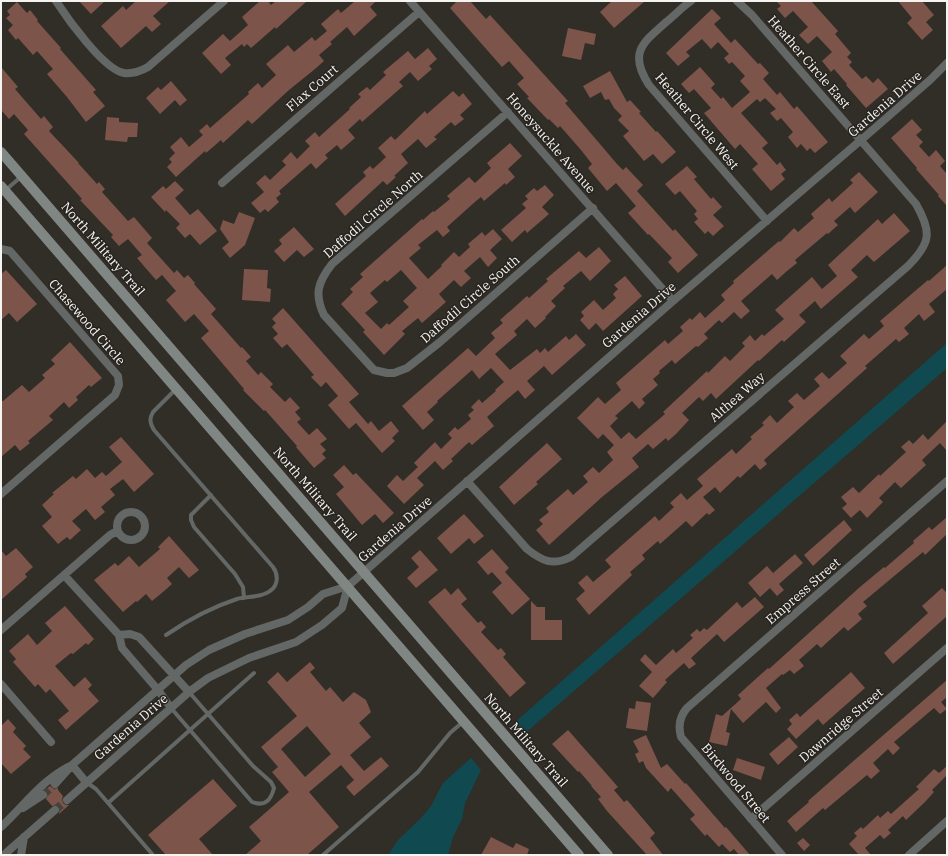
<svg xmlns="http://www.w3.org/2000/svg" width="948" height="856" font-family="'IBM Plex Serif',serif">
<rect width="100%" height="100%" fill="#312e28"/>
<!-- water -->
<path fill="#104a50" d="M947 343V368L523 735 514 723Z
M471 758 481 770 465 803 462 819 453 837 448 855H388L398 840 421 818 431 806 443 783Z"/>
<!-- building -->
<path fill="#7d5449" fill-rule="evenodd" d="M79 1H105L91 14Z
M136 1H170L153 16 161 24 152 32 146 26 121 48 101 26 123 6 126 10Z
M260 1H268L271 5 276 1H307L276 29 275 27 251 48 247 44 244 47 242 44 225 58 231 65 221 74 202 53 223 34 230 41 248 25 242 17Z
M355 1H376L370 7 377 15 354 36 347 27 330 42 332 44 319 55 324 61 315 69 289 90 252 124 248 120 223 143 221 140 206 153 205 151 176 177 167 167 172 162 169 159 175 153 170 147 181 137 189 147 203 135 199 131 207 124 210 128 249 94 248 92 258 83 262 88 276 75 266 64 288 45 294 52 312 37 315 41 327 31 321 24 338 9 341 13Z
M457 1H470L486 19 490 15 568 101 565 103 617 164 623 170 626 167 643 185 637 191 673 231 675 229 698 255 678 273 668 262 672 258 649 234 648 235 628 213 636 206 616 183 607 191 588 168 592 164 581 150 560 126 558 128 549 119 548 120 527 98 529 97 517 84 524 78 509 61 502 67 450 8Z
M612 1H645L614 28 600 12Z
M776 1H811L838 31 835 34 851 53 847 57 852 62 849 65 862 79 866 76 873 83 878 78 888 89 866 108 846 85 847 84 834 69 831 72 822 61 832 52 817 36 808 44 799 35 808 27 793 11 785 18 777 9 781 6Z
M898 1H922L934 15 926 22 933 30 922 40 907 23 912 18Z
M17 2 27 13 30 10 38 20 37 21 61 48 60 49 96 90 93 92 105 106 86 122 67 97 47 74 53 69 37 51 33 55 18 38 16 40 8 30 13 25 6 18 10 15 7 11Z
M712 9 721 18 714 24 731 43 735 39 758 64 760 63 769 73 763 79 777 95 780 92 794 109 797 106 828 142 815 153 810 148 807 151 801 144 797 148 788 137 793 132 781 118 777 121 770 113 776 109 765 98 760 102 757 99 741 113 768 143 762 148 777 165 780 162 786 170 781 174 785 179 771 191 752 169 758 164 740 144 735 149 704 113 711 108 694 89 689 93 681 84 700 67 715 84 711 88 721 99 723 97 732 108 750 92 740 81 745 76 732 62 729 64 724 58 729 54 718 42 711 49 702 39 686 52 690 56 678 66 666 53Z
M568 28 596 34 594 45 585 43 581 60 562 56Z
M428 48 437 59 429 66 432 69 418 81 410 72 399 82 403 86 362 122 360 119 348 130 355 138 341 150 337 145 325 155 328 158 316 169 311 163 279 191 281 194 276 198 279 202 268 212 265 209 260 213 251 203 264 192 256 183 265 175 270 180 286 165 282 161 291 152 297 159 310 146 305 141 315 132 319 137 350 109 349 108 361 97 358 94 367 87 370 90 386 75 383 72 408 51 415 59Z
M1 67 18 87 15 89 41 119 44 116 53 127 49 131 79 163H78L97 184 99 182 105 189 102 192 128 221 134 217 152 238 147 243 174 273 177 270 184 278 188 275 195 283 194 284 216 309 211 314 241 348 242 347 251 357 246 361 258 375 261 372 273 384 270 387 285 402 290 397 300 408 295 412 301 419 297 422 309 435 317 428 327 439 320 444 326 450 322 454 326 458 314 468 296 447 297 446 265 410 264 411 243 390 244 389 201 338 209 331 194 314 185 322 166 300 176 291 162 275 156 280 137 258 142 255 128 239 119 246 111 237 113 235 80 200 82 199 24 134 28 130 14 114 9 119 1 110Z
M610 71 627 102 630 100 641 112 639 113 656 132 657 131 676 152 662 164 653 154 644 161 623 136 629 131 618 120 622 116 614 108 609 99 605 100 601 92 590 98 583 86Z
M171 81 187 100 180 106 175 100 160 114 146 98 158 87 161 90Z
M453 91 459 97 463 93 472 104 460 115 464 119 455 126 451 122 434 137 437 139 426 148 418 139 401 154 408 163 394 176 396 177 387 185 383 181 345 216 335 204 366 176 363 172 370 166 373 169 386 157 378 148 391 136 395 140 425 111 427 114Z
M107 117 119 118V122L138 123 137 137H128L127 142 105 140Z
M912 119 922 130 916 135 923 142 919 146 929 157 936 150 945 161 940 166 947 174V206L938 196 939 195 916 169 917 168 891 138Z
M510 143 522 156 508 169 515 177 506 185 505 183 484 201 481 197 476 201 447 227 450 231 443 237 437 230 418 245 421 248 409 258 428 279 442 266 441 265 454 252 459 257 470 247 468 244 482 232 485 236 493 229 502 239 490 250 497 258 488 267 480 257 464 271 471 278 461 287 454 280 439 294 446 302 422 323 418 318 402 331 405 334 384 355 363 332 365 330 341 304 353 292 350 289 363 277 360 274 422 219 423 220 433 211 434 212 450 199 447 196 469 177 475 183 491 168 487 163ZM401 270 417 288 403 301 409 307 389 325 387 323 381 329 365 313 378 302 370 293 385 280 387 282Z
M687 166 697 177 694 179 711 199 713 197 722 207 713 215 724 226 713 236 708 231 705 234 694 222 698 219 694 214 697 211 680 191 675 195 665 184Z
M859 172 878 192 855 213 850 207 834 221 838 225 828 234 827 233 795 260 797 263 787 271 777 280 772 274 741 301 750 311 741 319 734 312 722 323 719 320 704 334 708 338 698 347 696 346 675 364 672 360 659 371 660 373 653 379 658 385 642 399 645 403 639 409 632 401 615 416 618 418 610 426 621 439 629 432 636 439 665 414 663 412 707 371 708 373 725 356 730 361 745 346 742 343 750 335 755 341 762 334 764 336 784 319 775 310 812 277 822 289 837 276 828 265 878 219 882 224 894 213 910 231 874 262 867 255 851 270 858 277 821 309 815 301 799 315 806 322 784 342 782 340 759 361 758 360 716 399 711 393 703 401 699 397 682 413 689 420 676 434 668 441 666 438 653 449 648 444 632 458 639 467 602 497 549 545 536 530 543 524 539 520 549 512 546 508 568 489 573 495 588 482 583 476 593 467 599 473 613 460 607 452 614 445 603 434 598 439 577 418 598 397 605 404 621 390 616 383 665 340 668 344 683 331 680 327 690 318 692 320 700 312 705 318 725 300 721 295 734 283 733 281 779 241 780 242 794 228 798 232 814 218 811 214 829 198 832 202 853 183 850 180Z
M175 181 184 190 175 198 190 215 198 209 217 231 200 245 190 234 185 238 176 228 180 224 166 210 165 212 151 197 163 186 166 189Z
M545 185 554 195 542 207 549 214 527 233 525 230 512 242 501 230 526 208 522 204 528 199 525 196 534 188 537 191Z
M239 212 255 218 245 245 230 258 222 248 229 242 220 229 223 220 234 224Z
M294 227 314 249 304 257 297 250 284 262 274 251 282 244 279 240Z
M599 247 611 261 590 281 581 271 563 286 565 288 551 301 556 306 545 317 546 318 535 328 527 319 514 331 517 335 495 354 510 370 537 349 540 353 545 348 548 352 566 336 569 340 576 334 586 345 552 375 544 366 527 381 535 390 525 399 518 390 505 401 487 417 494 426 472 445 469 442 451 459 453 461 443 470 435 461 417 478 424 485 404 504 387 486 397 475 403 481 418 467 414 463 435 442 441 449 452 438 448 434 455 427 458 430 471 419 468 415 474 410 471 407 479 399 482 403 496 391 495 390 504 382 491 368 479 379 472 370 437 401 438 402 427 412 434 420 423 430 402 406 468 348 476 356 495 338 491 333 503 323 500 320 527 296 529 298 548 281 546 279 579 251 586 258Z
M947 265V289L929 304 935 312 924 321 919 314 904 328 909 334 899 342 896 339 865 366 867 368 764 460 767 464 760 470 755 464 740 478 738 476 720 493 715 487 703 497 715 510 709 515 707 513 692 527 686 521 660 544 658 541 642 555 645 559 630 572 632 575 589 615 576 599 585 591 578 583 587 575 593 582 611 567 605 560 655 516 659 521 674 507 670 503 681 493 687 500 703 486 697 479 732 449 736 454 752 439 750 437 764 425 762 423 770 415 777 423 794 407 788 401 797 393 804 400 820 386 814 379 822 372 829 379 847 363 840 356 864 334 869 339 884 326 880 321 928 280 929 281Z
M244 269 268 270 267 288 271 289 270 302 242 300Z
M6 270 37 304 17 322 9 313 1 320V274Z
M625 276 642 296 603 331 596 323 589 330 580 320 584 316 581 312 594 300 603 310 616 298 613 294 618 289 614 285Z
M283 308 359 394 349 402 368 424 371 421 379 431 391 421 399 431 392 438 395 441 382 453 356 423 349 429 328 405 338 396 326 382 321 387 311 377 314 375 287 344 282 348 273 338 278 334 272 327 276 323 272 319Z
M70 342 102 378 91 387 89 385 76 397 78 400 69 408 64 402 49 416 53 420 28 441 30 443 20 451 15 445 1 457V401H3L22 385 29 392 45 378 42 375 55 364 51 360Z
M947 421V451L940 443 922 460 926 465 901 488 895 482 879 498 883 502 867 518 860 510 851 518 842 508 847 504 841 497 853 487 859 493 879 474 880 476 906 452 901 447 909 440 913 444 923 434 928 440Z
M121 437 154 474 134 492 123 479 110 489 115 495 101 507 105 512 95 520 86 509 72 521 81 530 70 540 67 537 58 544 42 526 52 517 42 505 54 494 52 493 73 476 76 479 87 469 95 478 102 472 106 476 122 462 109 447Z
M547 443 562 459 536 482 538 484 514 505 499 487Z
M344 465 353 475 356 473 394 513 383 523 375 514 362 525 336 494 344 487 333 475Z
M464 514 484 536 474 544 469 538 451 554 437 538Z
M947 517V534L925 555 923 552 863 602 867 606 858 614 862 619 848 631 844 627 821 648 817 644 799 660 804 666 794 674 790 670 783 675 782 674 766 688 781 708 776 713 766 702 743 723 731 709 726 732 730 733 727 746 709 742 716 714 722 716 741 699 738 695 768 668 769 669 860 587 884 567 885 568 914 543 913 541 929 527 932 530Z
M844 520 852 530 813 566 804 555Z
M169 536 199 570 189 578 179 567 167 578 172 584 163 592 152 601 146 594 137 602 136 601 123 612 94 580 115 563 118 566 129 556 139 567 160 549 158 547Z
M16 548 33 567 25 574 27 577 1 600V550L6 556Z
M492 549 509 568 505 572 530 599 512 615 492 592 502 583 492 572 488 575 477 562Z
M420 550 438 570 416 588 407 578 419 567 411 558Z
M795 554 803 563 779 584 784 590 777 596 770 588 760 597 748 583 767 566 773 573Z
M445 588 451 595 458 588 467 599 461 604 478 623 481 621 486 627 481 632 498 650 501 648 506 654 503 657 526 683 510 697 428 602Z
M942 588 947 593V616L893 664 884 653 928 613 922 606Z
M755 597 764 607 724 642 717 634 691 658 696 664 689 669 684 663 665 680 667 682 653 698 639 686 652 672 640 660 645 654 656 665 673 649 676 653 682 648 693 638 690 635 697 629 700 632 704 628 707 630 737 602 742 608Z
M531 601 537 607H545V620H562V640H531Z
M65 606 94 639 88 645 86 643 73 654 71 653 55 666 74 687 85 677 92 685 88 689 99 701 66 730 58 720 69 711 50 689 46 693 38 684 35 687 13 662 16 659 9 651 28 634 37 645 52 631 45 623Z
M310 662 315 668 310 672 326 691 330 687 343 702 354 692 366 700 371 712 359 723 371 737 350 755 364 771 381 757 389 766 354 796 346 787 354 780 341 765 309 792 339 827 307 855H245L261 841 249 827 289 792 272 772 278 767 261 747 297 716 267 682 278 672 287 682ZM307 726 331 754 305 777 281 749Z
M851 672 865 688 823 725 818 719 796 739 787 729 792 724 789 720 797 713 800 717Z
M947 680V697L941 702 947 709 940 714 934 708 894 742 900 748 893 755 888 749 873 763 880 771 871 779 867 775 825 810 823 808 796 832 787 821 809 802 808 801 850 764Z
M636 701 651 703 647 731 626 728 629 708 635 709Z
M8 719 16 728 13 732 26 746 23 749 31 757 11 774 1 763V726Z
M568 730 618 787 614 790 624 802 627 800 655 833 650 838 663 855H647L607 811 598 799 601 797 591 786H592L579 771 578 772 552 744Z
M646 735 661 768 667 764 685 784 686 783 725 828 726 827 750 855H739L734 849 730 852 722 844 719 847 707 834 705 836 690 819 695 815 671 788 668 792 646 768 643 761 639 763 635 754 639 752 633 741Z
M789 737 798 747 778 765 769 754Z
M737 758 765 767 761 780 733 770Z
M947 766V775L932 790 934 792 925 802 906 820 903 816 888 830 891 833 884 839 880 835 865 848 871 855H859L849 844 857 836 854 833 861 827 863 829 878 815 880 818 888 811 891 814 919 789 916 787 934 769 939 773Z
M213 779 237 806 199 839 213 855H166L148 835Z
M50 786 54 789 58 788V790L63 796 62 799 63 803 66 805H69L59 814 60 809 59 806 56 805 52 806 46 799 48 794 45 790Z
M491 837 513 848 516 843 529 849 527 855H481Z
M803 838 810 845 804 851 797 843Z"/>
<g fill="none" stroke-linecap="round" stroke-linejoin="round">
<!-- minor-tunnel -->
<path stroke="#45423c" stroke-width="8" stroke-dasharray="8 4" stroke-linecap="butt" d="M43 795 55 784
M55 810 67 800"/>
<!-- service -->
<path stroke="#636765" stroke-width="4" d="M1 194 22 176
M211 495 191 515V520L194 527 235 574 243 587 244 598
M166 635C188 620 212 607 237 599 248 596 261 598 270 591 279 585 278 574 273 567L154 430C150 423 149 419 153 412L176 389
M171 708 252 802C265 807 271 800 274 788L271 782 253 766 189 692
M86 782 96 789 153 855
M108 803 254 673
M323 855 418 772 450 733 464 721"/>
<!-- minor -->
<path stroke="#636765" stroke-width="8" d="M56 1C67 18 104 70 124 73 132 74 141 71 148 67L224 1
M410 1 673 301
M691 1C682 7 674 16 665 23 641 44 629 54 649 85L767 221
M508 112 332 264C318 282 314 294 324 315L374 370 387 373H394L407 368 440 342 593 208
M222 183 419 12
M1 249 10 251 118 376 119 385 115 395 1 494
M467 481 527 549C542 561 552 566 571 557L908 266C931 243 932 232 916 204L752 15 737 1
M117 526a14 14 0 1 1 28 0a14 14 0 1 1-28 0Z
M64 575 119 635 122 648 158 690 171 708
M1 630 110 535 117 531
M119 635 130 634 139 637 189 692
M1 684 51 742
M72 765 86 782
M55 784 72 765 186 665 209 650 245 634 288 620 308 607 323 594 348 586 673 301 868 134 930 80 947 63
M67 800 189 692 208 678 249 658 296 642 322 625 342 608 348 586
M23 808 43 795
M751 819 947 648
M1 827C24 806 40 782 68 767
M6 853 55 810
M21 855 24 837
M782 855 681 737C678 726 679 717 687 708L947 481
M909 855 947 821"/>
<!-- secondary -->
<path stroke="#808684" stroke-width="10" d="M1 152 608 855
M1 186 579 855"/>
</g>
<g text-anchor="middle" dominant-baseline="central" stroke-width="3" stroke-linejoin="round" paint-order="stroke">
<!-- street labels -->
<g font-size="13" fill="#f6f4f1" stroke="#27241f">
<text transform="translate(809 62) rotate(49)">Heather Circle East</text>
<text transform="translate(312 88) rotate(-41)">Flax Court</text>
<text transform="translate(885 104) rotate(-41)">Gardenia Drive</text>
<text transform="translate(697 121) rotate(50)">Heather Circle West</text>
<text transform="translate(551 143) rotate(49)">Honeysuckle Avenue</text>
<text transform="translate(373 214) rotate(-41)">Daffodil Circle North</text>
<text transform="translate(103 249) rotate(49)">North Military Trail</text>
<text transform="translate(470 299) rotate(-41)">Daffodil Circle South</text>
<text transform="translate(639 315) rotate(-41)">Gardenia Drive</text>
<text transform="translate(87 322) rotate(49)">Chasewood Circle</text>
<text transform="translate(737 397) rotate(-41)">Althea Way</text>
<text transform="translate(315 494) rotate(49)">North Military Trail</text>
<text transform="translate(395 529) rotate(-41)">Gardenia Drive</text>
<text transform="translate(803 591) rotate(-41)">Empress Street</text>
<text transform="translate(841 725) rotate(-41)">Dawnridge Street</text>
<text transform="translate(131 727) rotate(-41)">Gardenia Drive</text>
<text transform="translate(526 740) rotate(49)">North Military Trail</text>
<text transform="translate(736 783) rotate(50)">Birdwood Street</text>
</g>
</g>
<!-- border -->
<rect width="948" height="856" fill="none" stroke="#f6f4f1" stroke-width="4"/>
</svg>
